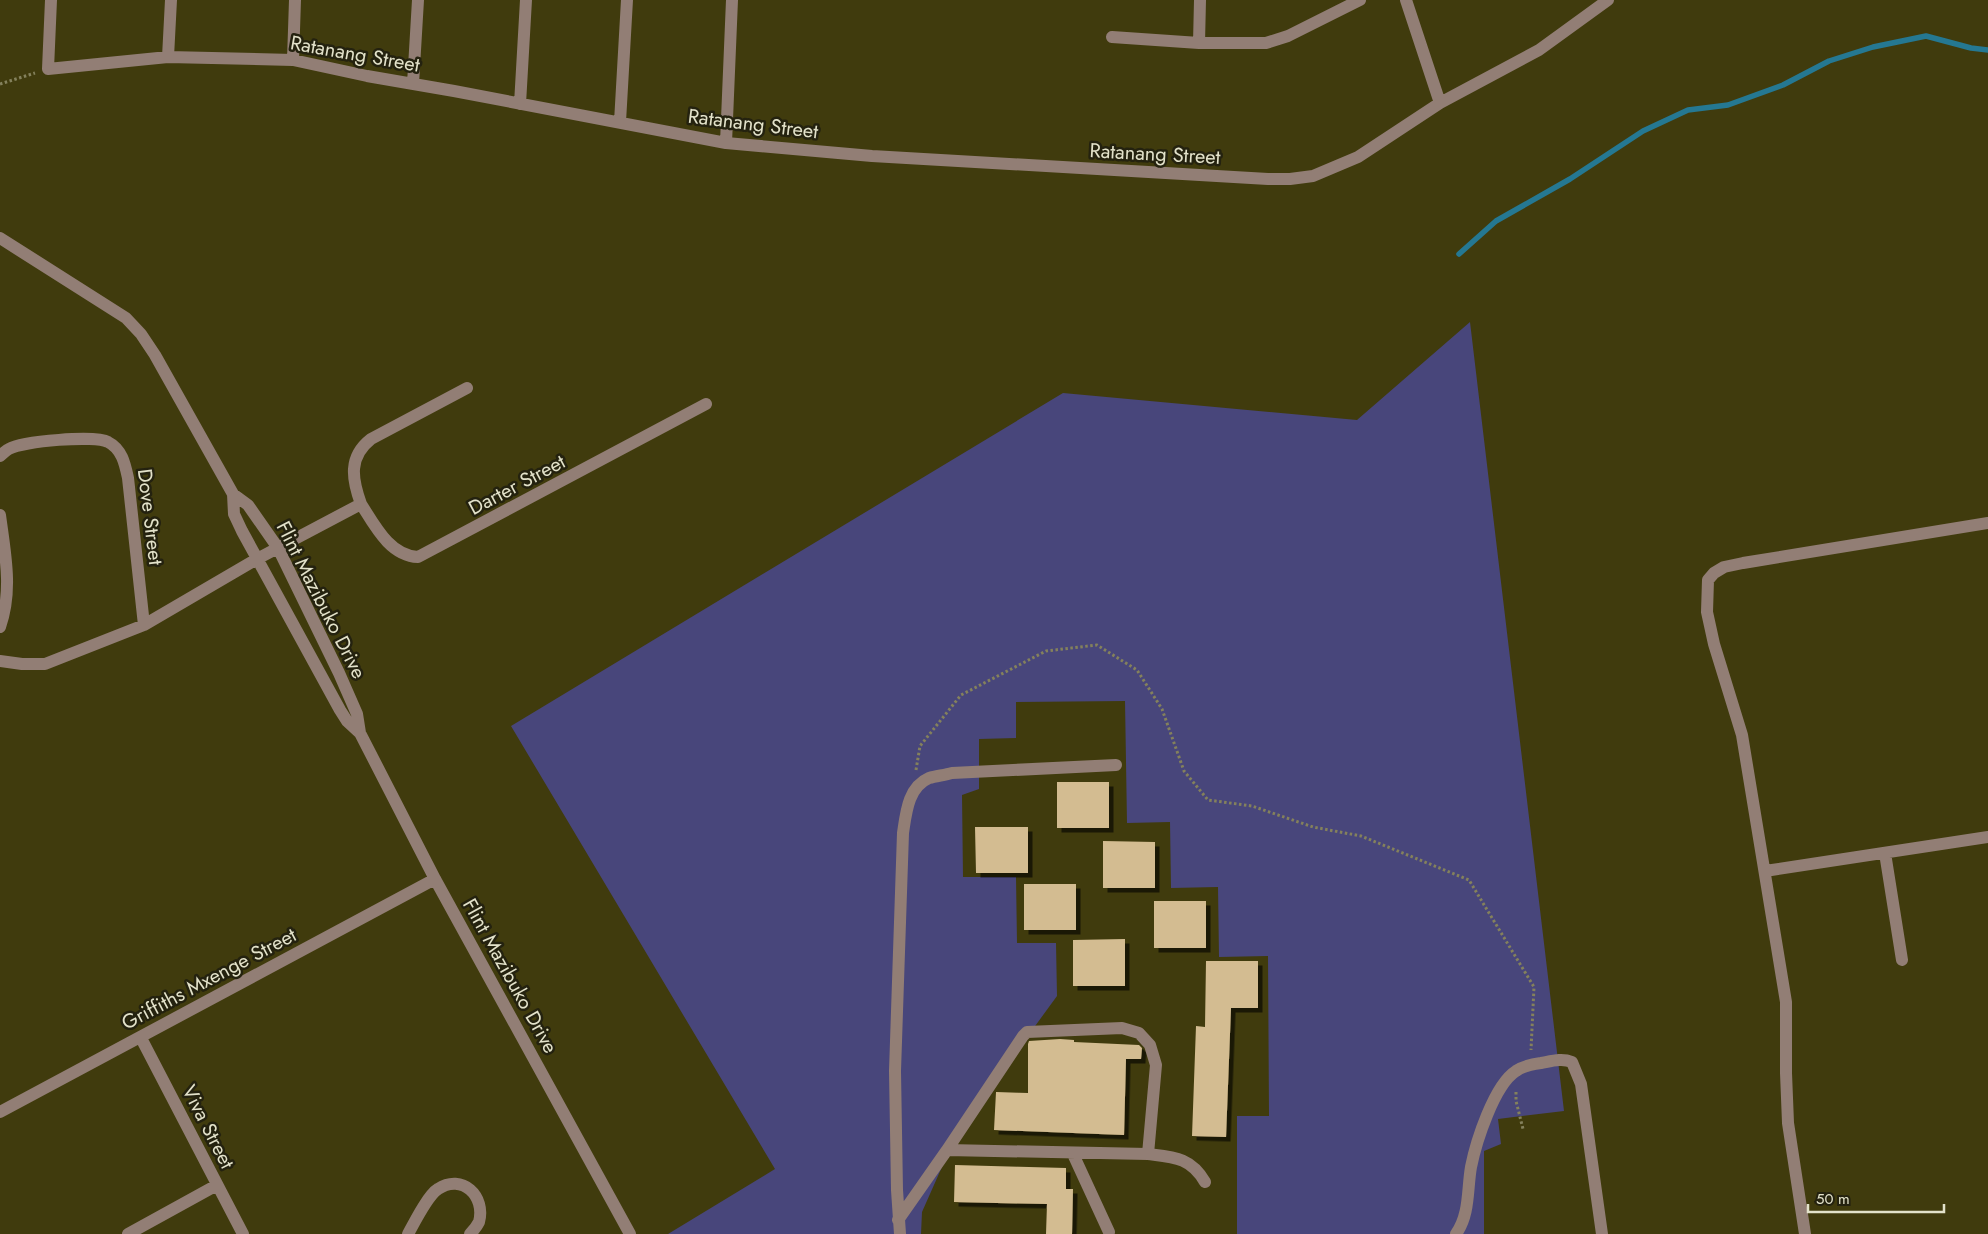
<svg xmlns="http://www.w3.org/2000/svg" width="1988" height="1234" font-family="Jost,sans-serif">
<defs>
<filter id="shadow"><feDropShadow dx="4.5" dy="4.5" stdDeviation="0" flood-color="#0009"/></filter>
</defs>
<rect width="100%" height="100%" fill="#403b0d"/>
<!-- green -->
<path fill="#48467b" d="M1470 322 1564 1111 1498 1119 1501 1144 1484 1151V1234H1237V1116H1269L1268 956 1219 957 1218 887 1171 888 1170 822 1127 823 1125 701 1016 702V738L979 739V789L962 795 963 877H1016L1017 943H1056L1057 996 957 1133 922 1212 921 1234H668L775 1169 511 726 1063 393 1357 420Z"/>
<g fill="none" stroke-linecap="round" stroke-linejoin="round">
<!-- stream -->
<path stroke="#257892" stroke-width="5.5" d="M1459 254 1496 221 1570 179 1643 131 1688 110 1728 105 1783 85 1829 61 1873 47 1926 36 1971 48 1988 50"/>
</g>
<!-- building -->
<path fill="#d3bc91" filter="url(#shadow)" d="M1057 782H1109V828H1057Z
M975 827H1028V873H976Z
M1103 841 1155 842V888H1103Z
M1024 884H1076V930H1024Z
M1154 901H1206V948H1154Z
M1125 939V986H1073V940Z
M1206 961H1258V1008H1231L1226 1137 1192 1136 1196 1026 1205 1027Z
M1060 1039 1074 1040V1042L1139 1045 1142 1048 1141 1059H1126L1124 1135 994 1130 996 1092 1028 1093V1044L1029 1041Z
M955 1165 1066 1168V1189H1073L1072 1234H1046L1047 1204 954 1202Z"/>
<g fill="none" stroke-linecap="round" stroke-linejoin="round">
<!-- path -->
<path stroke="#84815c" stroke-width="3" stroke-dasharray="2.5 2.5" stroke-linecap="butt" d="M0 84 35 73
M916 770 920 746 961 695 1046 651 1097 645 1137 670 1162 709 1184 771 1208 800 1252 806 1313 827 1361 836 1469 880 1534 987 1531 1050
M1516 1092V1101L1523 1129"/>
<!-- minor -->
<path stroke="#927e75" stroke-width="12" d="M51 0 48 69 168 57 293 60 367 76 454 91 726 143 872 156 1268 179H1290L1313 176 1358 157 1440 103 1539 50 1608 0
M1406 0 1440 103
M1112 37 1199 43H1266L1288 36 1360 0
M1199 43 1200 0
M168 57 171 0
M293 60 295 0
M413 84 418 0
M520 104 526 0
M620 122 627 0
M726 143 732 0
M0 238 126 318 141 334 155 355 233 494 248 505 278 548 339 673 357 714 360 733
M0 456C3 454 6 450 9 449 22 441 96 435 108 442 122 449 125 464 128 478L144 625
M233 494 234 514 242 531 340 710 347 721 360 733 435 879 630 1234
M361 504C352 479 348 457 371 439L467 388
M0 515C5 553 13 590 0 627
M0 661 22 664H45L144 625 257 559 361 504C375 526 390 556 418 557L706 404
M1885 853 1902 960
M1765 871 1988 837
M141 1038 243 1234
M0 1112 435 879
M947 1150 1023 1036 1027 1032 1122 1028 1139 1033 1150 1045 1156 1065 1148 1154
M1073 1154 1109 1232
M898 1220 947 1150 1148 1154C1173 1157 1191 1157 1205 1182
M128 1234 217 1185
M408 1234C414 1223 428 1195 438 1189 462 1173 486 1196 479 1222 477 1226 473 1231 470 1234
M900 1234 897 1190 895 1071 903 833C906 813 908 787 929 778 936 776 945 775 952 773L1116 765
M1456 1234C1470 1214 1467 1190 1471 1167 1476 1142 1494 1085 1516 1071 1523 1066 1533 1064 1541 1063 1552 1061 1562 1058 1572 1062L1581 1084 1602 1234
M1805 1234 1788 1123 1786 1073V1002L1742 735 1714 644 1707 612 1708 580 1714 573 1724 567 1743 563 1988 523"/>
</g>
<g text-anchor="middle" dominant-baseline="central" stroke-width="5" stroke-linejoin="round" paint-order="stroke">
<!-- street labels -->
<g font-size="20" fill="#e3e2ca" stroke="#24220f">
<text transform="translate(355 54) rotate(10)">Ratanang Street</text>
<text transform="translate(753 124) rotate(7)">Ratanang Street</text>
<text transform="translate(1155 154) rotate(3)">Ratanang Street</text>
<text transform="translate(517 485) rotate(-28)">Darter Street</text>
<text transform="translate(150 517) rotate(83)">Dove Street</text>
<text transform="translate(321 600) rotate(63)">Flint Mazibuko Drive</text>
<text transform="translate(510 976) rotate(61)">Flint Mazibuko Drive</text>
<text transform="translate(209 979) rotate(-28)">Griffiths Mxenge Street</text>
<text transform="translate(208 1127) rotate(63)">Viva Street</text>
</g>
</g>
<!-- scale -->
<path d="M1808 1204v8h136v-8" fill="none" stroke="#e3e2ca" stroke-width="2.5"/>
<text x="1816" y="1204" font-size="15" fill="#e3e2ca" stroke="#24220f" stroke-width="4" paint-order="stroke">50 m</text>
</svg>
